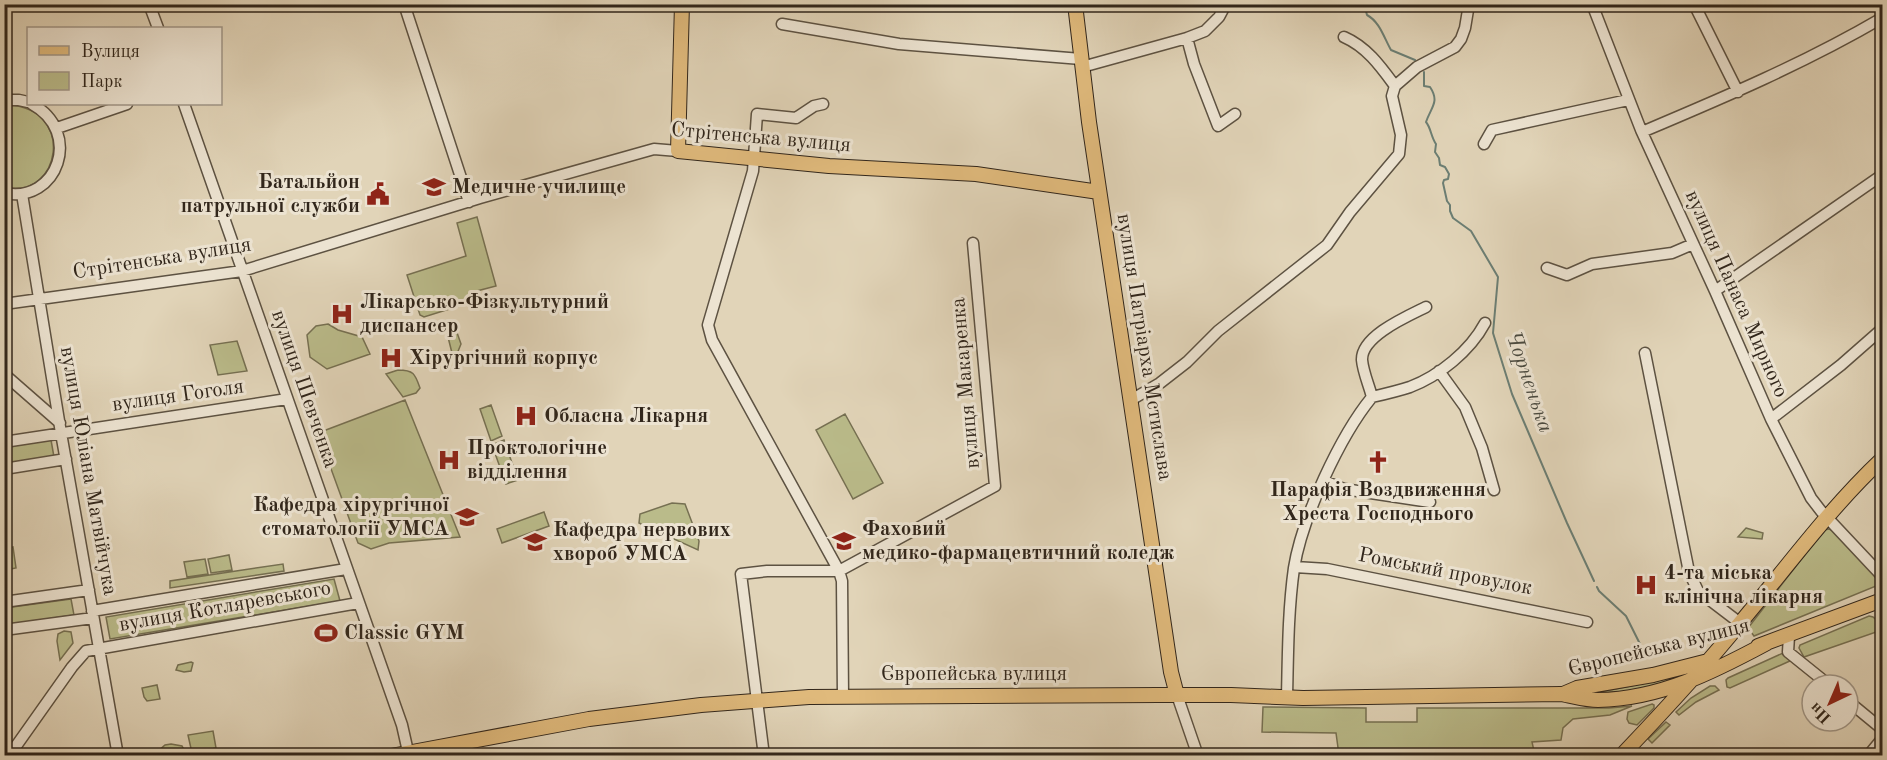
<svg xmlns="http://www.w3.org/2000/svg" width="1887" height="760" font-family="'Old Standard TT',serif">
<rect width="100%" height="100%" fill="#e1d4b8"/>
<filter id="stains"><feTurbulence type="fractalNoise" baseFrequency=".00333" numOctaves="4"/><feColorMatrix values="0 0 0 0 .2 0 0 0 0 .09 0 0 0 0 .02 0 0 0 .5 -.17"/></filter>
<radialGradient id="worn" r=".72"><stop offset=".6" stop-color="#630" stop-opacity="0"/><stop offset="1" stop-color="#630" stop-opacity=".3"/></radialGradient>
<!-- green -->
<path fill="#babb8a" stroke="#767052" stroke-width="1.5" d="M9 105C76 109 61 200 5 187V106Z
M477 217 496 286 473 292 462 305 424 317 420 315 407 275 466 256 457 223Z
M444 321 454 324 461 344 454 361Z
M328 324 338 330 362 337 370 354 327 369 310 357 307 335 316 326Z
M237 341 247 371 218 375 210 345Z
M398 370C414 370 415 374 420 388L416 393 403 397 386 374Z
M405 400 460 537 389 543 371 549 358 543 318 433Z
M491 405 502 436 491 441 480 409Z
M845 414 883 483 853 499 816 430Z
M51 440 54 457 5 465V447Z
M504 440 518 480 506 484 492 445Z
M672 503 685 504 699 541 698 550 639 523 640 514Z
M544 512 549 526 502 543 497 529Z
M1746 528 1763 533 1762 539 1738 537Z
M1829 529 1834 531 1882 581 1881 584 1754 636 1748 628 1824 530Z
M13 547 16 568 5 570V549Z
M229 555 232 570 211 573 208 559Z
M205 559 208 574 187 577 184 562Z
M283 564 284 571 170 588V581Z
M334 579 340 601 110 639 106 617Z
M71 599 74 615 5 625V608Z
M1869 616 1873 617 1882 625V630L1804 657 1799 648 1800 645Z
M64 631 71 632 73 643 60 660 57 641 58 634Z
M1783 653 1792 660 1730 688 1727 687 1726 680 1728 678Z
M191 662 193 663 191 671 184 672 176 670 178 665Z
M1694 673C1657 689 1615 697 1575 694L1611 690Z
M157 685 160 699 147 701 144 697 142 688Z
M1710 686H1715L1719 690 1696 702 1679 715 1676 712 1691 698Z
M1652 704 1654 705V708L1637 725 1629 723 1627 719 1628 712Z
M1632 706 1610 715 1573 719 1563 728 1561 740 1532 742 1534 751 1531 755H1339L1336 733 1262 732 1263 707 1366 708V722H1417V708H1609Z
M1666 722 1670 725 1652 743 1648 739Z
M213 731 216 748 192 753 188 735Z
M171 744 182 746C184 749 185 752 182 755H158L157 752 165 745Z"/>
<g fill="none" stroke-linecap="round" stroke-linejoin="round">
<!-- stream -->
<path stroke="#6c7e73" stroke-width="2" d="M1364 4 1367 15C1380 22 1384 38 1391 50L1415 60
M1424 72V86L1430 87C1440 102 1431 107 1426 122 1431 128 1431 137 1436 144L1435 152 1439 158 1440 165 1445 167 1449 174 1448 179 1444 180 1443 183 1447 201 1450 205V211L1453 218 1471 231 1498 277 1493 333 1512 394 1567 523 1594 581
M1597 587 1599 591 1626 616 1643 650"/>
<!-- minor casing -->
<g stroke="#5d5242" stroke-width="13">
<path id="minor" d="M149 4 158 28
M404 4 469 202
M1592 4 1641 130 1715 291 1771 419 1811 498 1821 511 1882 576
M1694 4 1738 92
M782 24 899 44 1081 59
M1187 38 1194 64 1218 126 1235 114
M1082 67 1187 38 1205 31 1219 17 1226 4
M1395 86 1417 67 1455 47 1461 39 1465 28 1469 4
M4 100H19L28 102
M184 104 402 725 409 756
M823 104 814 106 796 118 757 114 753 171 708 325 712 340 839 571 842 581 843 697
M57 128 127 104
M1642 132C1725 97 1805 63 1882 18
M1484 144 1492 130 1628 100
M4 193C58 204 83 132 32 104
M22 194 61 433 118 756
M1547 268 1567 275 1592 264 1672 253 1693 244
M1715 291 1882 175
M4 304 242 271 480 198 654 149 678 151
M1645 353 1689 572 1698 591 1740 623
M1439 371 1465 407 1482 448 1494 490
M4 374 60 423
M1372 397C1369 385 1363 372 1362 360 1361 336 1408 316 1426 307
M1131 400 1160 383 1187 362 1218 331 1327 245 1350 212 1399 154 1401 135 1392 96 1395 86C1381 67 1367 47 1344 37
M1771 419 1841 365 1882 329
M4 442 287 399
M4 469 66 459
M1324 481 1344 489 1430 502
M1295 567 1327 569 1587 622
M4 602 89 590
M92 611 346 569
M4 630 93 618
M1789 636 1788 652 1829 685
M1177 695 1198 756
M1287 697C1288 654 1288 611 1294 568 1302 518 1340 436 1372 397 1385 394 1398 391 1410 387 1439 376 1470 351 1485 323
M1848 701 1882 729
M9 756 72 667 86 651 358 603
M764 756 741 574 767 571H839L995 486 973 243
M1868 756 1882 739"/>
</g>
<!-- major casing -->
<g stroke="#31261b" stroke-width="16">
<path id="major" d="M682 4 678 151 829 166 976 174 1099 192
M1075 4 1089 122 1171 672 1177 695
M1758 646 1882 600
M1563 694 1577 688 1653 675 1708 661
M391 756 589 719 701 705 809 697 1159 695H1231L1303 698 1561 694C1573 696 1586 700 1598 700 1660 699 1713 672 1767 643
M1621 756C1662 713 1703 669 1741 622 1787 567 1830 508 1882 459"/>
</g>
<!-- minor -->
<use href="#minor" stroke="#ece3d1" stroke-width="10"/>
<!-- major -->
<use href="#major" stroke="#e0ba7c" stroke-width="14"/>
</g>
<!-- icons -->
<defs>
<g id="university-bare" transform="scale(1.8)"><path d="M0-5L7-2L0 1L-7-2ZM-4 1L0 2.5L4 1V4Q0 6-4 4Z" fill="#8f2418" stroke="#ece3d1" stroke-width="2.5" paint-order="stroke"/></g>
<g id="civic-bare" transform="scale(1.8)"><path d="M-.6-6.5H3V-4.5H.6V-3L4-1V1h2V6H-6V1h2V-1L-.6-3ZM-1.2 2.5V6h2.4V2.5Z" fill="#8f2418" stroke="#ece3d1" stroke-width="2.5" paint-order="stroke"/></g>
<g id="hospital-bare" transform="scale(1.8)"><path d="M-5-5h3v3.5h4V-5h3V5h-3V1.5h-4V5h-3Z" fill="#8f2418" stroke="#ece3d1" stroke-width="2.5" paint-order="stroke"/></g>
<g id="church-bare" transform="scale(1.8)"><path d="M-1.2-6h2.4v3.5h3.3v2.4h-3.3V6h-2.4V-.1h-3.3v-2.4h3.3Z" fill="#8f2418" stroke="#ece3d1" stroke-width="2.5" paint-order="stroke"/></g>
<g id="stadium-bare" transform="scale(1.8)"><path d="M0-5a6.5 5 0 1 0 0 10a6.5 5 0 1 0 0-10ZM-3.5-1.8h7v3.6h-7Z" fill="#8f2418" stroke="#ece3d1" stroke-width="2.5" paint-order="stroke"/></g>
</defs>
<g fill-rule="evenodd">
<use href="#university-bare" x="434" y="187"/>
<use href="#civic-bare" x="378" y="194"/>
<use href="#hospital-bare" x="342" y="314"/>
<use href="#hospital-bare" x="391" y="358"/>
<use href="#hospital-bare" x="526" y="416"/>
<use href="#hospital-bare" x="449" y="460"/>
<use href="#church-bare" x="1378" y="462"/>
<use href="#university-bare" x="467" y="517"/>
<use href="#university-bare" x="844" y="541"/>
<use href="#university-bare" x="535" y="542"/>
<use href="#hospital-bare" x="1646" y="585"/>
<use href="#stadium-bare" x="326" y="633"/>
</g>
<g text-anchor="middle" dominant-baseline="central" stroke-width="6" stroke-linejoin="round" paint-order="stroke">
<!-- street labels -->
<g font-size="21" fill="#31261b" stroke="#ece3d1">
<text transform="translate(761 138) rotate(5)">Стрітенська вулиця</text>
<text transform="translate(162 259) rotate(-9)">Стрітенська вулиця</text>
<text transform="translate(1736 294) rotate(66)">вулиця Панаса Мирного</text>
<text transform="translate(1144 347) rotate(81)">вулиця Патріарха Мстислава</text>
<text transform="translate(966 383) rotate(-95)">вулиця Макаренка</text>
<text transform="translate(304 389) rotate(71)">вулиця Шевченка</text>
<text transform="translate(178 396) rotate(-8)">вулиця Гоголя</text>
<text transform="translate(88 471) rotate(80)">вулиця Юліана Матвійчука</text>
<text transform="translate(1445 572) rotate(11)">Ромський провулок</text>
<text transform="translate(225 607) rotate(-10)">вулиця Котляревського</text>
<text transform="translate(1659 648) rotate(-14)">Європейська вулиця</text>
<text x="974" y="674">Європейська вулиця</text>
</g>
<!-- poi labels -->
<g font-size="21" font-weight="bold" fill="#31261b" stroke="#ece3d1" text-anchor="start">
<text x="360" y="182" text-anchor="end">Батальйон<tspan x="360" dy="24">патрульної служби</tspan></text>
<text x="452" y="187">Медичне училище</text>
<text x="360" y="302">Лікарсько-Фізкультурний<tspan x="360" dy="24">диспансер</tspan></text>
<text x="409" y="358">Хірургічний корпус</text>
<text x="544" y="416">Обласна Лікарня</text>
<text x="467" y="448">Проктологічне<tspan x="467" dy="24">відділення</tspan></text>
<text x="1378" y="490" text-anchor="middle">Парафія Воздвиження<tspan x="1378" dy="24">Хреста Господнього</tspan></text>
<text x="449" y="505" text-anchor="end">Кафедра хірургічної<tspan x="449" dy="24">стоматології УМСА</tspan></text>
<text x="862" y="529">Фаховий<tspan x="862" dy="24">медико-фармацевтичний коледж</tspan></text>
<text x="553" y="530">Кафедра нервових<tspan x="553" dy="24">хвороб УМСА</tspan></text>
<text x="1664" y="573">4-та міська<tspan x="1664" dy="24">клінічна лікарня</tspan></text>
<text x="344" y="633">Classic GYM</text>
</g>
<!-- water labels -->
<g font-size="22" font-style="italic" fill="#4a4a40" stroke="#ece3d1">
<text transform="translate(1529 382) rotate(71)">Чорненька</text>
</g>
</g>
<!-- margin -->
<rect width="1887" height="760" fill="none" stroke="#e1d4b8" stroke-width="24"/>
<rect x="6" y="6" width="1875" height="748" fill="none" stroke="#31261b" stroke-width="3"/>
<rect x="12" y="12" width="1863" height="736" fill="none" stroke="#31261b" stroke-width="1.5"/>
<!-- legend -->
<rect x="27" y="27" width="195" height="78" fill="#ece3d1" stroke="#a19788" stroke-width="1.5"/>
<rect x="39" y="46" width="30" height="9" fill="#e0ba7c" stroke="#a19788" stroke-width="1.5"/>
<text x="81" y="57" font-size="18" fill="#31261b">Вулиця</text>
<rect x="39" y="72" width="30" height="18" fill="#babb8a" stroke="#a19788" stroke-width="1.5"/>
<text x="81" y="87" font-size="18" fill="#31261b">Парк</text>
<!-- north arrow -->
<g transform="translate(1830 703) rotate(224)"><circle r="28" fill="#ece3d1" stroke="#a19788" stroke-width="1.5"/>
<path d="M0-4.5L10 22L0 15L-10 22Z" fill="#8f2418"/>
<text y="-9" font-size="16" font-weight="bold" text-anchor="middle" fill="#31261b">Пн</text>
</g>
<rect width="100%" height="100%" filter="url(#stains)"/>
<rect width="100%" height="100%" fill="url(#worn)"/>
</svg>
